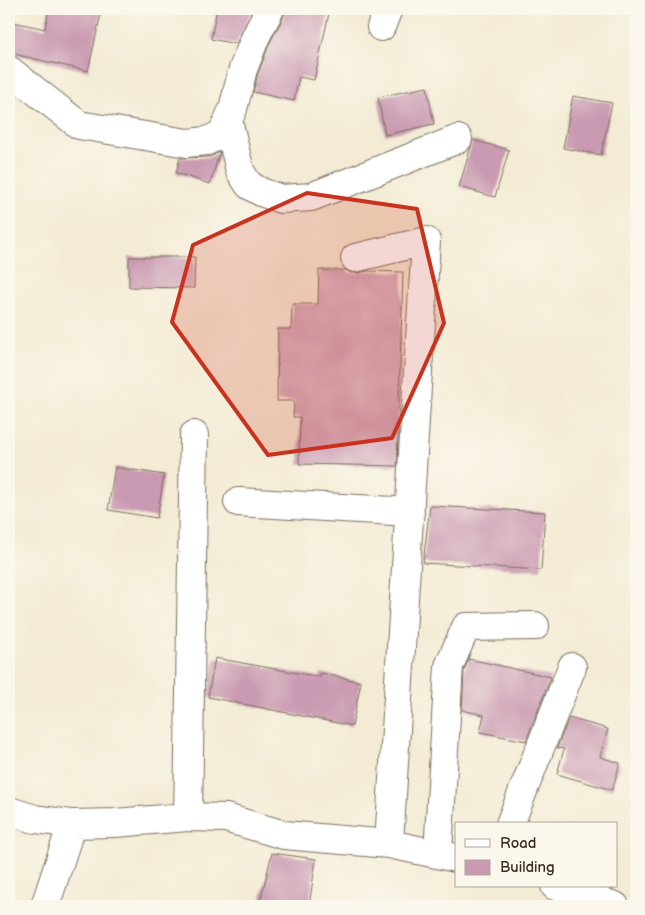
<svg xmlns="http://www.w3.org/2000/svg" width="645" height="915" font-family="'Balsamiq Sans',sans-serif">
<rect width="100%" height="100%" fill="#fbf7ec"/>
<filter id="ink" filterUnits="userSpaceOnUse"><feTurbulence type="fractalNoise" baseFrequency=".02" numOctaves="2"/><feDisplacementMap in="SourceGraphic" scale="10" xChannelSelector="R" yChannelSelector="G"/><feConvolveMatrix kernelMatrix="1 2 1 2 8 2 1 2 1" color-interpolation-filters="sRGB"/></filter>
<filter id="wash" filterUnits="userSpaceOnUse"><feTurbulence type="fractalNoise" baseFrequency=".0096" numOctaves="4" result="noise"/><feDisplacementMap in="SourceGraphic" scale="20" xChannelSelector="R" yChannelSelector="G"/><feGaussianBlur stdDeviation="1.12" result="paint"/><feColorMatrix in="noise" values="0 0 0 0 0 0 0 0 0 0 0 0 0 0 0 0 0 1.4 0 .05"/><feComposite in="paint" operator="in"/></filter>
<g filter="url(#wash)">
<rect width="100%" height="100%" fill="#f3ebd4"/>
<g id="blocks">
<!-- building -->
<path fill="#c99ab1" d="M49 9H102L88 71 9 53V21L45 29Z
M217 9H253L236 44 211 39Z
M286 9H330L314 80 299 77 294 101 253 92 258 74 270 42 284 16Z
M427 87 434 124 385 135 378 97Z
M573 96 612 103 601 155 563 148Z
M473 140 509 150 495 197 459 187Z
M220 152 210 184 176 173 180 158 209 157Z
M129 257H195L194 288 129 287Z
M319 270H346L351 273H358L368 271 403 272 397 466 299 464 300 417H293L294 401H277L278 329H291L292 304H318Z
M115 467 164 475 157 518 108 510Z
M430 506 545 512 541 570 423 563Z
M215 658 320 677 321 673 361 682 352 726 208 697Z
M469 659 551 677 526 741 480 732 484 715 462 710 464 670Z
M569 718 608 729 600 757 620 763 612 790 557 774 564 749 557 748Z
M272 853 316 859 309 906H259Z"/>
</g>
</g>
<g filter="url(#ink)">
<use href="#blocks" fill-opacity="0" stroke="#7b6e5e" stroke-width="1"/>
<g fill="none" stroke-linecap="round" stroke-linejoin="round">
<!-- minor casing -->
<g stroke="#7b6e5e" stroke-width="30">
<path id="minor" d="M381 27 388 9
M9 70 79 125 187 143 207 141 222 134 233 109 243 69 256 36 270 9
M228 120 240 171 249 185 261 192 281 199 311 197 458 139
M355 258 426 241 389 844
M238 502 410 512
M9 811 35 819 72 824 115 823 188 817 226 818 284 835 389 844 456 858
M188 817 194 435
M510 824 572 667
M438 853 449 666 466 627 535 626
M555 886 615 906
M45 906 72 824"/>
</g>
<!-- minor -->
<use href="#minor" stroke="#fff" stroke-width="28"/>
</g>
</g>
<!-- marked area -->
<path fill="#c8321e" fill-opacity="0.2" stroke="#c8321e" stroke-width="4" stroke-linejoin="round" d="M307 193 417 209 444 323 392 438 268 455 172 322 193 245Z"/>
<!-- margin -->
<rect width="645" height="915" fill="none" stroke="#fbf7ec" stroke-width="30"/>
<!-- legend -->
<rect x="455" y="822" width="162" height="65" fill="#fbf7ec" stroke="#aea59a"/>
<rect x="465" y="839" width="25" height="8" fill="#ffffff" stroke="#aea59a"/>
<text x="500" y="848" font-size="15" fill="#3b2a1e">Road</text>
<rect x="465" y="860" width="25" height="15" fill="#c99ab1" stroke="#aea59a"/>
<text x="500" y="872" font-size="15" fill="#3b2a1e">Building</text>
</svg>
